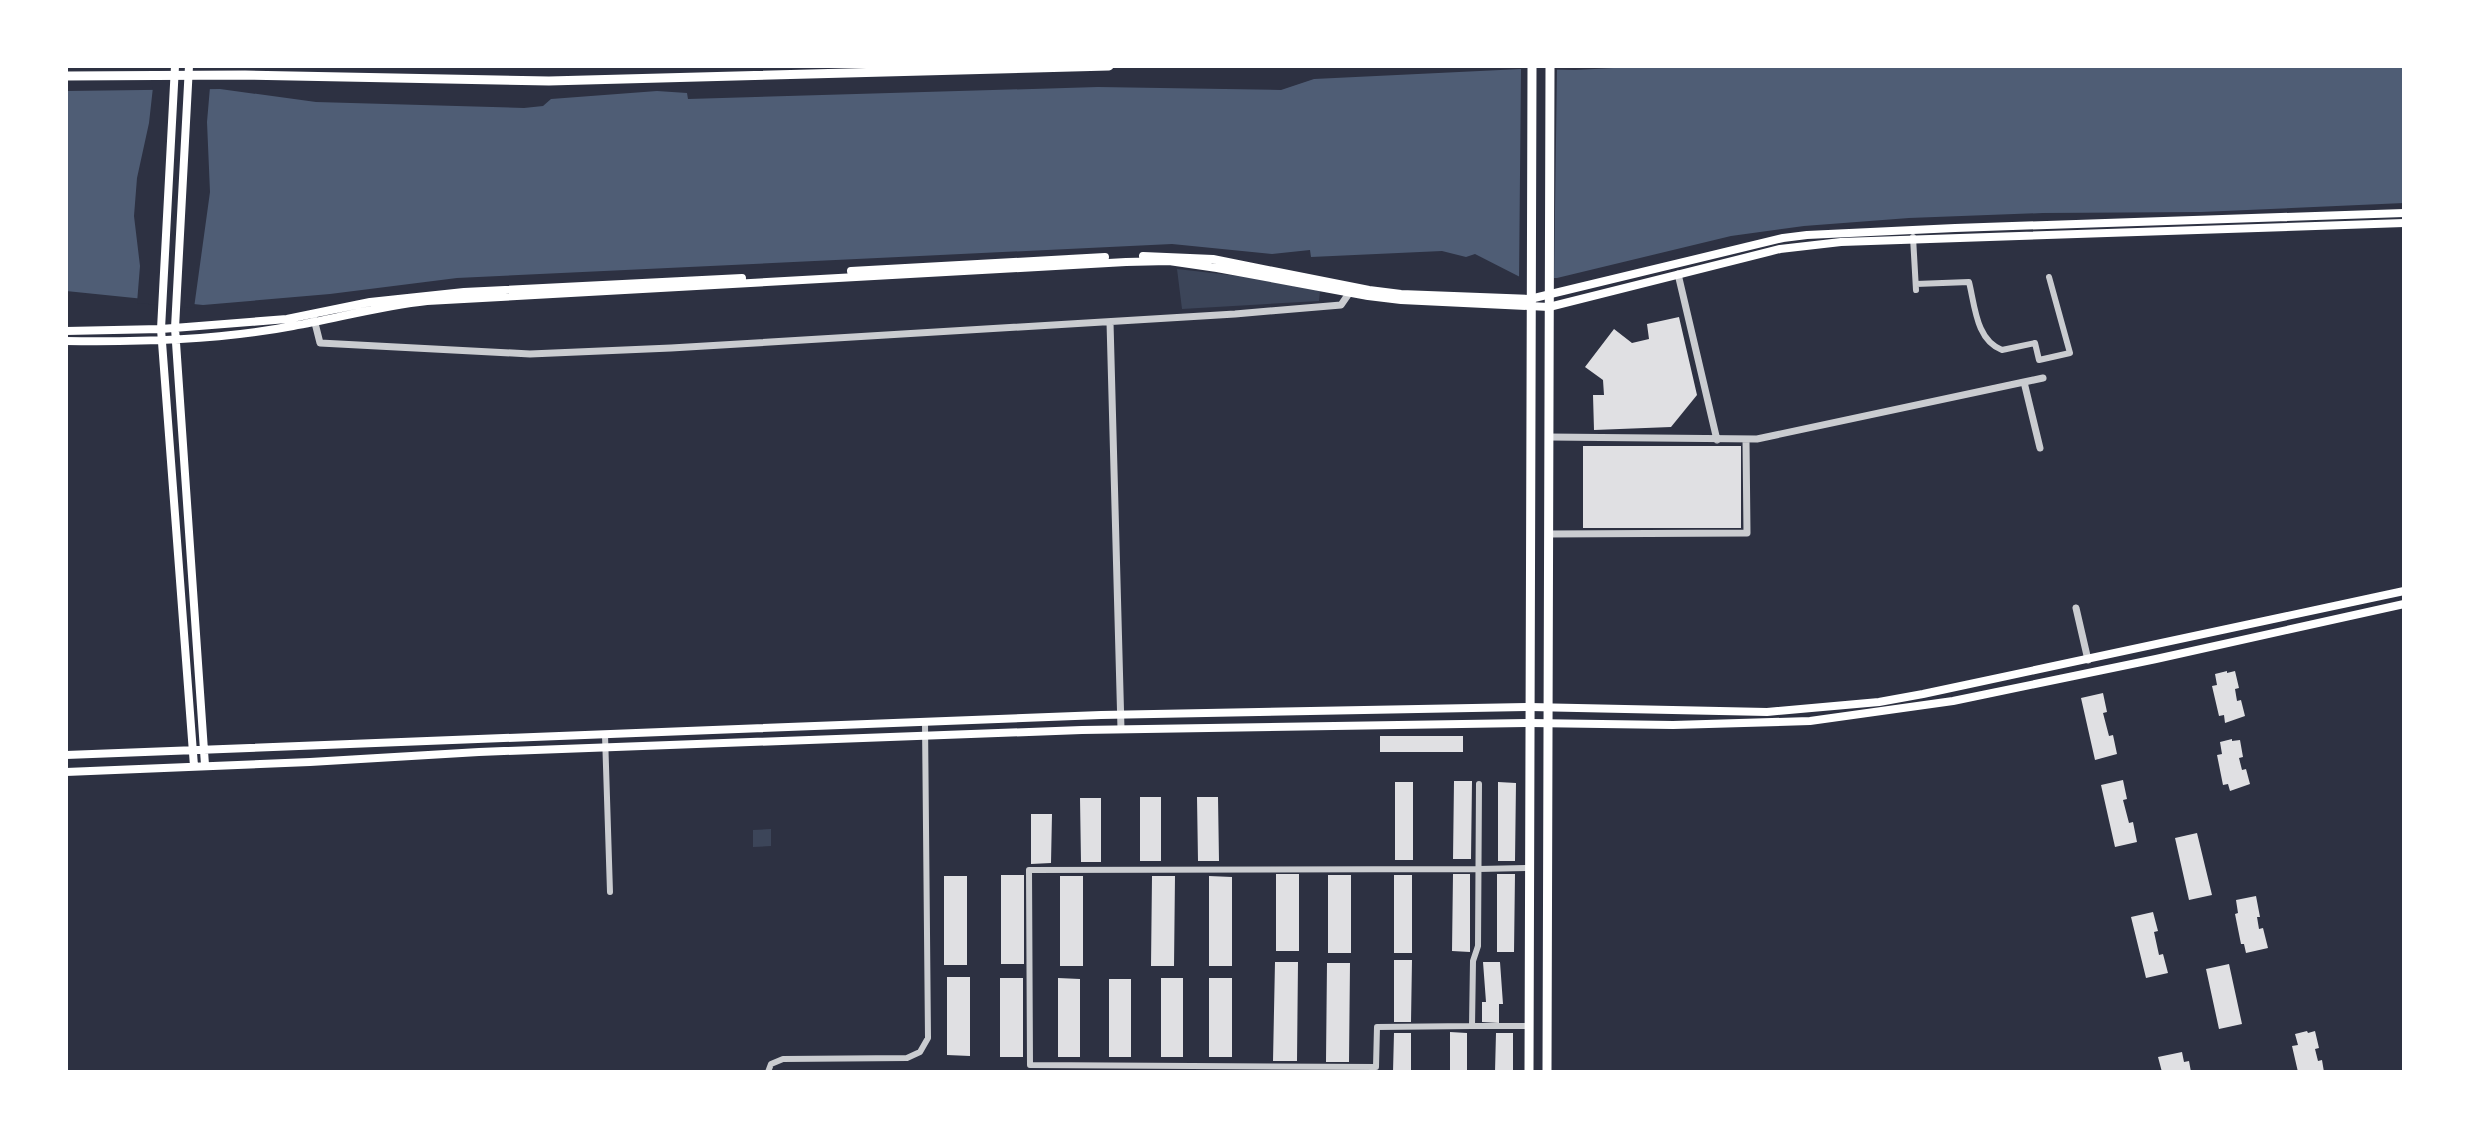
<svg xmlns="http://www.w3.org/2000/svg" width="2470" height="1138" font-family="Karla,sans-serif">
<rect width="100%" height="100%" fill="#2d3142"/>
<!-- green -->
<path fill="#3c4559" d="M1177 269 1239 276 1320 291 1319 301 1182 309Z
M771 829V846L753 847V830Z"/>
<!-- water -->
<path fill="#4f5d75" d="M1652 66H2404V203L2201 212 2043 213 1909 218 1804 226 1731 236 1557 278H1522L1475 254 1466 257 1442 251 1311 257 1310 250 1272 254 1172 244 457 278 330 294 203 305 66 291V91L220 89 316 102 524 108 543 106 551 99 657 91 687 93 688 99 1098 87 1281 90 1314 79 1521 69 1575 70Z"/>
<!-- pier -->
<path fill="#2d3142" d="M1557 68 1554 282H1521L1519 281 1521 69Z
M153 87H210L207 122 210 192 194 308 137 303 140 266 134 216 137 178 149 123Z"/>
<!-- building -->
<path fill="#e0e0e3" d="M1679 317 1697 395 1671 427 1594 430 1593 395H1604L1603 380 1585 367 1614 329 1632 343 1649 339 1647 324Z
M1583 446H1741V528H1583Z
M2227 671V673L2235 671 2239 688 2235 689 2237 701 2241 700 2245 716 2225 723 2224 715 2219 716 2212 686 2217 685 2215 674Z
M2103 693 2107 712 2103 713 2109 736 2113 735 2117 754 2095 760 2081 698Z
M1380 736H1463V752H1380Z
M2232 739V741L2240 740 2243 757 2239 758 2242 770 2246 769 2250 784 2230 791 2228 784 2223 785 2217 755 2222 754 2220 742Z
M2123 780 2127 799 2123 800 2129 823 2133 822 2137 842 2115 847 2101 785Z
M1454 781H1472L1471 859H1453Z
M1395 782H1413V860H1395Z
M1498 782 1516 783 1515 861H1498Z
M1140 797H1161V861H1140Z
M1197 797H1218L1219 861H1198Z
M1080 798H1101V862H1081Z
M1031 814H1052L1051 863 1031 864Z
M2197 833 2212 895 2189 900 2175 838Z
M1276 874H1299V951H1276Z
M1453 874H1470V952L1452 951Z
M1497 874H1515L1514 952H1497Z
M1001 875H1024V964H1001Z
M1328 875H1351V953H1328Z
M1394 875H1412V953H1394Z
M944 876H967V965H944Z
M1060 876H1083V966H1060Z
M1152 876H1175L1174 966H1151Z
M1209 876 1232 877V966H1209Z
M2256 896 2260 917H2257L2259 929 2263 928 2268 948 2246 953 2244 944H2241L2235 914 2238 913 2236 900Z
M2153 912 2158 931 2154 932 2159 955 2163 954 2168 973 2146 978 2131 917Z
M1394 960H1412L1411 1022H1394Z
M1275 962H1298L1297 1061H1273Z
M1483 962H1500L1503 1004H1499V1023L1482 1022V1002H1486Z
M1327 963H1350L1349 1062H1326Z
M2229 964 2242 1024 2219 1029 2206 969Z
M947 977H970V1056L947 1055Z
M1000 978H1023V1057H1000Z
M1058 978 1080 979V1057H1058Z
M1161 978H1183V1057H1161Z
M1209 978H1232V1057H1209Z
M1109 979H1131V1057H1109Z
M2307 1031 2308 1033 2315 1031 2319 1048 2315 1049 2318 1061 2322 1060 2324 1072H2298L2292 1046 2298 1045 2295 1034Z
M1450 1032 1467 1033V1072H1450Z
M1394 1033H1411V1072H1393Z
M1496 1033H1513V1072H1495Z
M2182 1052 2184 1062 2189 1061 2191 1072H2162L2158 1057Z"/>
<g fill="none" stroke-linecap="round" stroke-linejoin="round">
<!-- minor -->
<path stroke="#caccd0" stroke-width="6" d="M1913 237 1916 290
M1916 284 1969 282C1975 306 1976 340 2002 350L2035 343 2039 360 2070 353 2049 277
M605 735 610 892
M1479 784 1478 946 1473 961 1472 1026 1377 1027 1376 1067 1030 1065 1029 870 1479 869 1530 868
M1472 1026H1529
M768 1072 771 1064 783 1059 907 1058 920 1052 928 1038 925 722"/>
<!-- tertiary -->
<path stroke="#caccd0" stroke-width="7" d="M1678 274 1717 440
M314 319 320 343 530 354 671 348 1235 314 1341 305 1352 289
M1110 322 1121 729
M2024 382 2043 378
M1549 437 1757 439 2024 382 2040 448
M1549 534 1747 533 1746 440
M2076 608 2088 660"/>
<!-- secondary -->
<path stroke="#fff" stroke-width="8" d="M175 66 161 329 194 766
M189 66 175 328 205 765
M1143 256 1213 259 1369 290 1401 294 1530 299 1783 238 1807 235 1955 228 2404 213
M851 271 1105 257
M66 331 161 329 287 319 370 302 464 292 742 278
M66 341C142 342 219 340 293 326 338 318 381 306 427 301L1126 262 1169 261 1217 268 1368 296 1401 300 1549 307 1780 249 1841 242 2404 223
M66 755 1101 715 1530 707 1767 712 1879 702 1923 694 2404 591
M66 772 310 762 479 752 1082 730 1530 723 1673 725 1810 721 1953 701 2156 659 2404 604"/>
<!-- primary -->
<path stroke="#fff" stroke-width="9" d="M66 76 245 75 549 81 1109 66
M1529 1072 1532 66
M1547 1072 1550 66"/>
</g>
<!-- border -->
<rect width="2470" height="1138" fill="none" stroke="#ffffff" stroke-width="136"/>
</svg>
